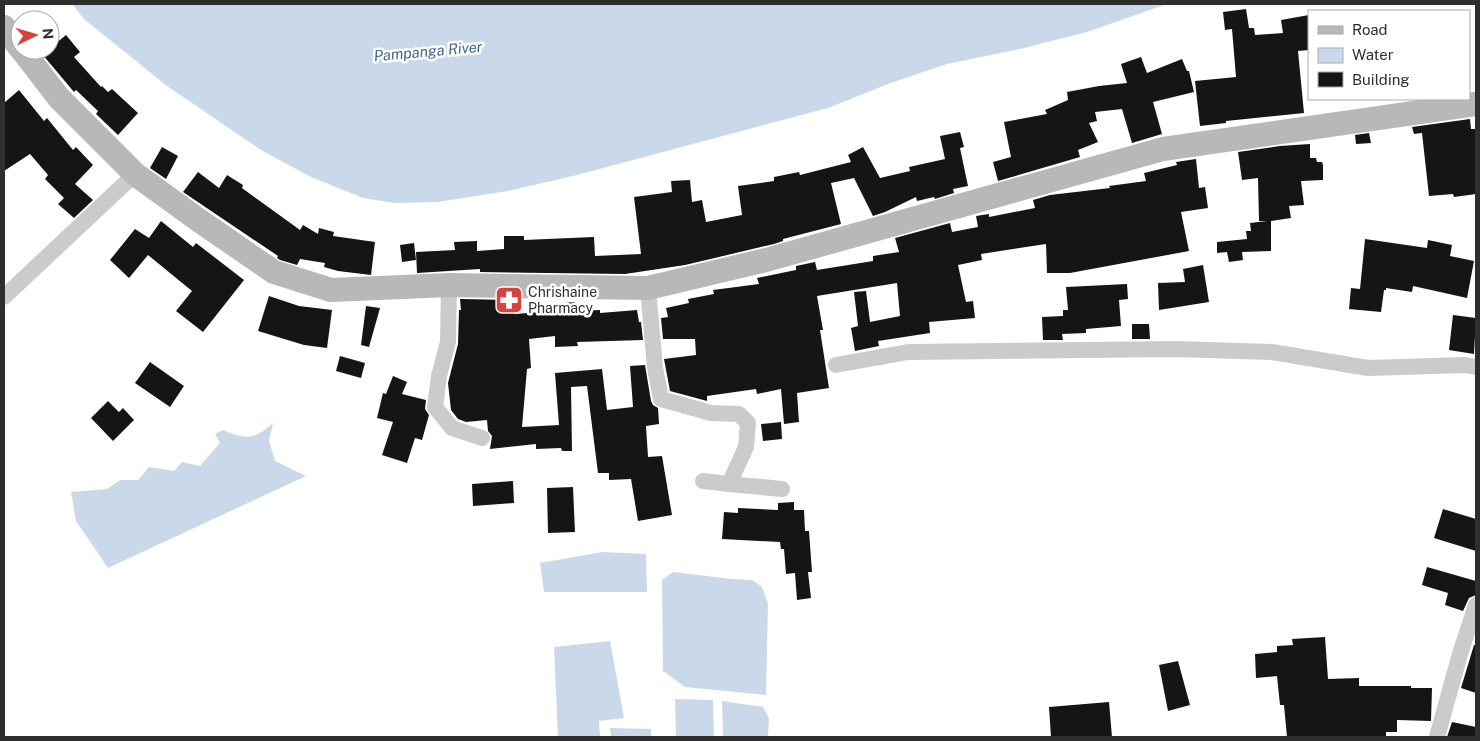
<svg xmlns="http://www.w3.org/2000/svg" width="1480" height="741" font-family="'Public Sans',sans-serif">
<rect width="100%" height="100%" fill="#fff"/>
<!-- water -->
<path fill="#cad9e9" d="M72 4H1167L1087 32 1020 49 947 64 888 84 828 108 577 175 508 191 437 202 395 203 363 198 311 177 261 150 167 86 84 19Z
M273 423 269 440 275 461 306 476 108 568 76 521 71 492 107 489 120 480H138L149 467 174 471 182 462 200 466 220 443 215 434 223 430C246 440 254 440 273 423Z
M602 552 646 554 647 592H544L540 563Z
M673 572 732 579 752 580 762 587 768 604 766 695 685 687 663 671 662 580Z
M610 641 624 718 599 721 600 737H558L554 647Z
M675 699 713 700 714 737H676Z
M722 701 763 707 769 718 768 737H723Z
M610 728 651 729V737H611Z"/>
<!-- building -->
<path fill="#151515" d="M1246 9 1249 28H1254L1255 35 1283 33 1281 20 1309 15V50L1298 51 1304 113 1226 121V123L1200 126 1195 81 1236 77 1232 29 1225 30 1223 12Z
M66 35 80 52 74 57 101 87 102 86 108 92 112 89 138 113 118 135 96 114 98 111 76 90 74 92 42 54 47 50H50V48Z
M1141 57 1147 73 1182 59 1187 71H1189L1194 92 1153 102 1162 134 1132 143 1122 109 1095 112 1097 121 1089 123 1098 142 1078 150 1080 157 998 181 993 162 1011 157 1004 122 1047 114 1045 110 1068 100 1067 92 1099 86 1127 83 1121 64Z
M19 90 44 121 47 118 73 150 76 147 93 165 75 184 93 200 74 218 58 204 64 198 45 179 48 175 30 154 4 171V103Z
M1470 119 1471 129H1476V194L1454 197 1453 194 1429 196 1422 133 1414 134 1412 127Z
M960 132 964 147 960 148 968 186 953 189 954 193 935 199 934 197 917 201 916 197 885 212 873 216 854 178 831 183 841 224 783 239V241L774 244 685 265 625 274 480 272V269L417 273 416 252 455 250 454 242 477 241V251L504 249V236H524V240L594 237 595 256 641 254 634 197 672 192 671 181 690 180 692 202 702 200 706 222 742 215 738 186 774 181V177L799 172 800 175 851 162 848 155 863 147 880 178 910 171 909 167 945 159 940 136Z
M1369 133 1371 143 1356 144 1355 135Z
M1310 144V158H1316L1317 162H1322L1323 165V180L1301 181 1304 205 1289 206 1291 218 1271 221V251L1242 252 1243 260 1229 262 1227 252 1217 253V242L1247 239 1246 231H1251L1250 223 1267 221H1259L1258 178 1242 180 1238 152 1280 146Z
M162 147 178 156 166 179 150 168Z
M1196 159 1199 188 1205 187 1208 208 1181 212 1189 251 1070 273H1047L1046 244 981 254 982 260 958 265 966 302 973 301 975 318 929 322 930 333 878 341 879 346 855 351 851 328 858 326 854 292 866 291 870 322 900 316 897 283 817 296 823 330H820L829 388 797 393 799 422 784 424 781 389 757 394 756 389 707 396V401L670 391 664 359 696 355 695 339H663L661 318 668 317 666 308 689 303 688 299 714 294 713 290 759 284 757 278 796 270V266L815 262 817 270 873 261V256L899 252 895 238 950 223 952 232 978 227 976 216 989 214V217L1035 208 1033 200 1050 195 1110 188 1109 186 1146 181 1144 173 1177 165 1176 162Z
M198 172 219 188 227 175 243 185 242 188 300 230 303 225 318 234 319 228 334 232 333 236 375 242 371 275 338 271 324 267 325 263 300 259 297 265 280 260 277 258 278 256 183 192Z
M161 221 193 247 196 243 244 280 203 332 176 311 192 291 148 255 129 278 110 260 135 229 149 238Z
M1365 239 1427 248 1428 240 1452 245 1450 256 1474 261 1467 298 1413 286 1412 292 1386 288V290H1384L1381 312 1349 309 1351 288 1360 289Z
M414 243 416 260 402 262 400 245Z
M1203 265 1209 302 1159 310 1158 283 1185 282 1183 269Z
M1127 284 1128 299 1119 300 1121 326 1086 329V333L1062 334 1063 340H1043L1042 317 1063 316V310H1068L1066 287Z
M269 296 299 306 332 310 327 348 304 345 258 331Z
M460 299 515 300V314L554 311 553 304 575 302 576 311 600 310V313L637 310 639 322H641L643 340 577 342 578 346 555 347V336L529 339 531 368 527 369 522 427 559 425 555 373 602 369 607 410 633 407 630 366 645 365 651 401 653 405 658 408 659 424 646 426 648 457 662 456 672 515 638 521 631 479 609 480V473H598L587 386 571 387 572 451H562L561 448 536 449V444L490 449 492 436 488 431 487 420 466 422 458 419 451 410 448 383 458 344 459 310H461Z
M366 306 380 308 369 347 361 345Z
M1453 315 1476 318 1474 354 1449 350Z
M1132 324H1149L1150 339H1132Z
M340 356 365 363 361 378 336 371Z
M150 362 184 386 170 407 135 383Z
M393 376 407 382 402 394 426 400 425 409 429 415 422 440 415 438 407 463 382 455 393 422 377 418 383 393 386 394Z
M108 401 119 412 123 408 134 420 113 441 91 418Z
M781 422 782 439 763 441 761 424Z
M513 481 514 503 473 506 472 484Z
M573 487 575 532 548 533 547 488Z
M794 502V510H804L805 531H809L812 572H808L811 598 797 600 795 573 786 574 784 549H781L780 542 722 539 724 512 738 513V508L778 510V503Z
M1443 509 1476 519V551L1434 538Z
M1427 567 1476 581V595L1469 598 1463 611 1445 605 1448 593 1422 585Z
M1325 637 1328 679 1359 678V686H1411V688H1432L1431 721 1397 720V732H1386V737H1287L1284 705H1280L1277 676 1256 678 1255 654 1277 652V646L1293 645 1292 639Z
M1474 645H1476V693L1461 688Z
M1178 661 1190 705 1168 711 1159 665Z
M1109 702 1112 737H1051L1049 707Z
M1452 722 1476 727V737H1447Z"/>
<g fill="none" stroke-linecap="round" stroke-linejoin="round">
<!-- street -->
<path stroke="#cbcbcb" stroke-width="16" d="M449 285 448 342 439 376 435 407 452 428 482 438
M648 288 655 368 661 399 711 413 739 414 748 423 746 447 729 484 782 489
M4 297 135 174
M836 365 908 352 1175 349 1272 352 1368 368 1465 365 1476 367
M703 481 729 484
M1437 737 1460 654 1476 605"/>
<!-- secondary -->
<path stroke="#b8b8b8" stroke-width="24" d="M4 27 20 48
M22 50 59 98 135 174 197 219 274 272 331 290 449 285 648 288 766 260 1163 149 1476 104"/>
</g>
<!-- icons -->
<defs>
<g id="pharmacy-square" transform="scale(1.4375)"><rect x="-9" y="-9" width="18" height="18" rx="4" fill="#d8413d" stroke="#fff"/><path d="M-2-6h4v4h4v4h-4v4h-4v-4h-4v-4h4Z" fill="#fff"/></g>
</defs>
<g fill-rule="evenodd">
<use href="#pharmacy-square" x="509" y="300"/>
</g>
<g text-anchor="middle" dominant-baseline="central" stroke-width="5" stroke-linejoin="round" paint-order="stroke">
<!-- poi labels -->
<g font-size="14" fill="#2e2e2e" stroke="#fff" text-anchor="start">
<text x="528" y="292">Chrishaine<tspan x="528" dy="16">Pharmacy</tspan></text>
</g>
<!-- water labels -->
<g font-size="15" font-style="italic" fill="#426689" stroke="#fff">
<text transform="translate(428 51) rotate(-5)">Pampanga River</text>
</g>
</g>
<!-- border -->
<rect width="1480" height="741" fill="none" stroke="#2e2e2e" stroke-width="10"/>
<!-- legend -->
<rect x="1308" y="10" width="162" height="90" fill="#ffffff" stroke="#ababab"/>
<rect x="1318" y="26" width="25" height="8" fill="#b8b8b8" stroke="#ababab"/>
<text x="1352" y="35" font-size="15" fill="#2e2e2e">Road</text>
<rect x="1318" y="48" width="25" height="15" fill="#cad9e9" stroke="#ababab"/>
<text x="1352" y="60" font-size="15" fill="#2e2e2e">Water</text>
<rect x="1318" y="72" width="25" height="15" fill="#151515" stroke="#ababab"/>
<text x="1352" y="85" font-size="15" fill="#2e2e2e">Building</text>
<!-- north arrow -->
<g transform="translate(35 35) rotate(85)"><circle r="24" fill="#ffffff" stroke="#ababab"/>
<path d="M0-4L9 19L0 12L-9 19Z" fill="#d8413d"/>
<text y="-8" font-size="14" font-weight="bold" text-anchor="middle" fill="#2e2e2e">N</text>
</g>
</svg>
